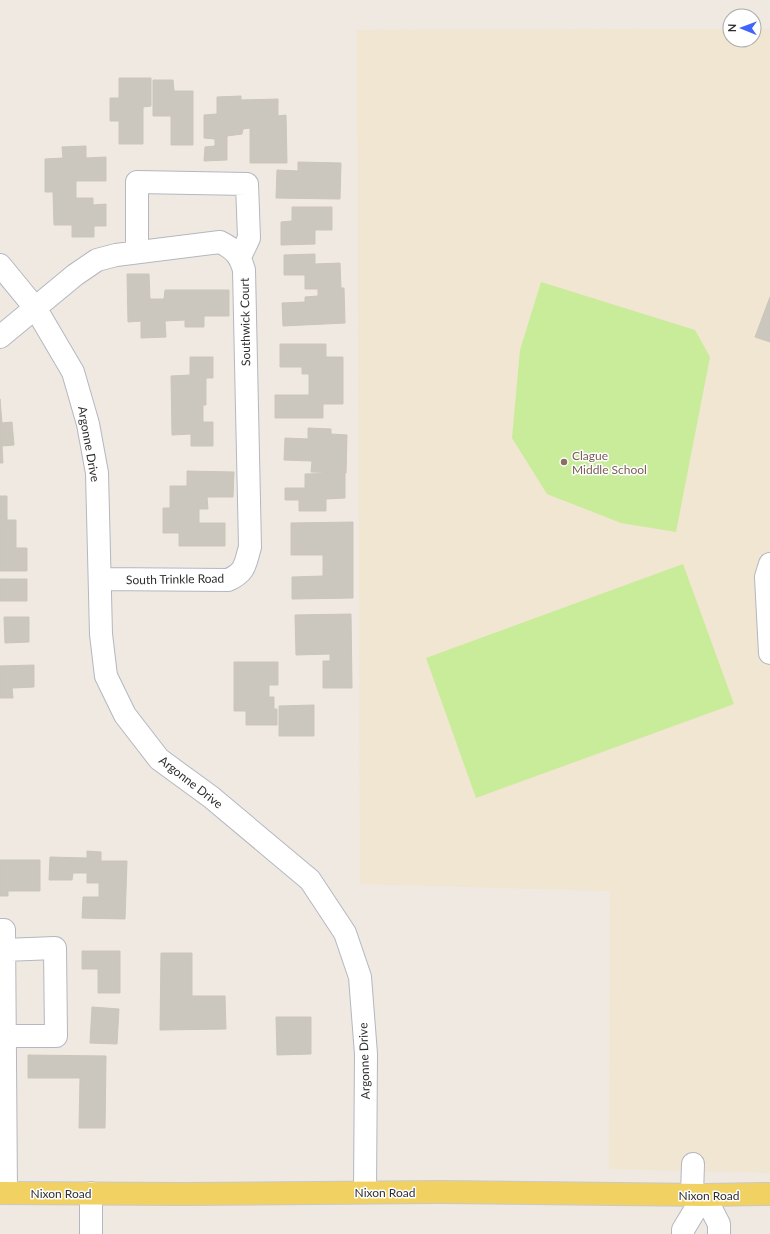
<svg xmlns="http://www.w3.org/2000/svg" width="770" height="1234" font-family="Lato,sans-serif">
<rect width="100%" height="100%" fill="#efe9e1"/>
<!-- education -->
<path fill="#f0e6d1" d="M730 29V40H754V29H770V1173L609 1169 610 891 360 884 357 30Z"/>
<!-- pitch -->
<path fill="#c9ec9a" d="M541 282 695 330 710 357 676 532 621 523 547 494 512 438 520 350Z
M683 564 734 704 476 798 426 658Z"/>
<!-- building -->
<path fill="#cbc7bf" stroke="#cbc5ba" d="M119 78H151V106L143 107V144H119V121H110V98H119Z
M153 80H173L174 91H193V145H171V116H153Z
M241 96V100L278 99V116L286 115 287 163H250V128L243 129 242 134 227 136V160L204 161 205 147 215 146V139L204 138V115L217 114V97Z
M86 146V158L106 157V181H76V198H93V205L106 204V226H94V237H72V225H54L53 192H45V159L63 158 62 147Z
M298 162 341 163 340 199 276 198 277 170 298 171Z
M292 207H332V230H315V244L281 245V222L292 221Z
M315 254V264L340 263 341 288H344L345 323 283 326 282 303 305 302V297L318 296V289H305V275H284V255Z
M127 274H149L150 299H164L165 290H229V316H204V327H185V320L165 321 166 337 141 338V321L128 322Z
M770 297V342L755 337Z
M280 344H326V357H343V404H323V418H275V395H309V374H302V367H280Z
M190 357H213V378H206V405H203V422H213V446H191V434L172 435 171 376 190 375Z
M0 399 2 423 12 422 14 445 2 446 3 463H0Z
M308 428 331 429V434L347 435 346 473 311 472 312 461 284 460 285 438 308 439Z
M187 471 234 472 233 497H207L208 509H199V523H225V546H179V533H163V508H170V486H187Z
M345 473V498L326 499V511H299V500H285V488H305V474Z
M0 496H7V520H16V548H27V571H0Z
M353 522V598L292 599V577L323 576V555H291V523Z
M0 579H27V601H0Z
M351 614 352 688H323V661H330V654L296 655 295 615Z
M4 617H29V642L5 643Z
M234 662H278V685H269V697H274V709H277V725H246V711H234Z
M34 665V687L12 688 13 698H0V666Z
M314 705V736H279V706Z
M87 851 101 852V861H127L125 919 82 918 83 897H99V883H87V873H73L72 880H49L50 857 87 858Z
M0 860H40V891H8V896H0Z
M82 951H120V993H98V969H82Z
M161 953H192V996H225L226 1029 160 1030Z
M92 1007 119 1009 117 1044 90 1043Z
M276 1017H311V1054L277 1055Z
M28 1055 106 1056 105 1128H79L80 1078H28Z"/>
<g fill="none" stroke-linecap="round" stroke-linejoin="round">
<!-- minor casing -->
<g stroke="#b4b7c1" stroke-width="24">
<path id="minor" d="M137 252V182L247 184 249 238 240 257
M0 265 36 309 73 372 88 424 97 473 101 634 106 676 125 715 159 759 211 797 310 880 345 933 360 977 366 1054 365 1192
M0 337 75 275 97 260 116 255 220 242C234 249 240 255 244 270L250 547C245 564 246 572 228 580L100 579
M770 564 766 577 770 653
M0 930H4L6 1193
M4 950 55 948 56 1036H5
M692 1195 693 1164
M704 1195 719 1224V1234
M91 1234V1193
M683 1234V1230L704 1195"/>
</g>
<!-- major casing -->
<g stroke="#c9c9c9" stroke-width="24">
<path id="major" d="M0 1193 183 1194 439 1192 704 1195 770 1194"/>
</g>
<!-- minor -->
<use href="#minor" stroke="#fff" stroke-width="22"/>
<!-- major -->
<use href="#major" stroke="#f2d163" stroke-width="22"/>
</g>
<!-- markers -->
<circle fill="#8d6e63" stroke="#fff" stroke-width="1.5" cx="564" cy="462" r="4"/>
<g text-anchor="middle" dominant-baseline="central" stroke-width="3" stroke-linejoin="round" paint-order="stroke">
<!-- street labels -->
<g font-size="12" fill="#2e2e2e" stroke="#fff">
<text transform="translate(245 322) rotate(-91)">Southwick Court</text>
<text transform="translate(89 444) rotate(80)">Argonne Drive</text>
<text transform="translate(175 579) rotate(-1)">South Trinkle Road</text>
<text transform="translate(191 782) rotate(38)">Argonne Drive</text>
<text transform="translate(364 1061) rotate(-92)">Argonne Drive</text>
<text x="385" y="1192">Nixon Road</text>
<text x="61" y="1193">Nixon Road</text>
<text x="709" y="1195">Nixon Road</text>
</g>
<!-- education labels -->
<g font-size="12" fill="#785e54" stroke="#fff" text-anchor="start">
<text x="572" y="455">Clague<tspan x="572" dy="14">Middle School</tspan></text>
</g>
</g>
<!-- north arrow -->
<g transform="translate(742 28) rotate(271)"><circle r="19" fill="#ffffff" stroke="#ababab"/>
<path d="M0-3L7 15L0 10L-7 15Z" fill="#4264fb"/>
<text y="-6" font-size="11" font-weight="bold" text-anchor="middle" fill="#2e2e2e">N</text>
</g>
</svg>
